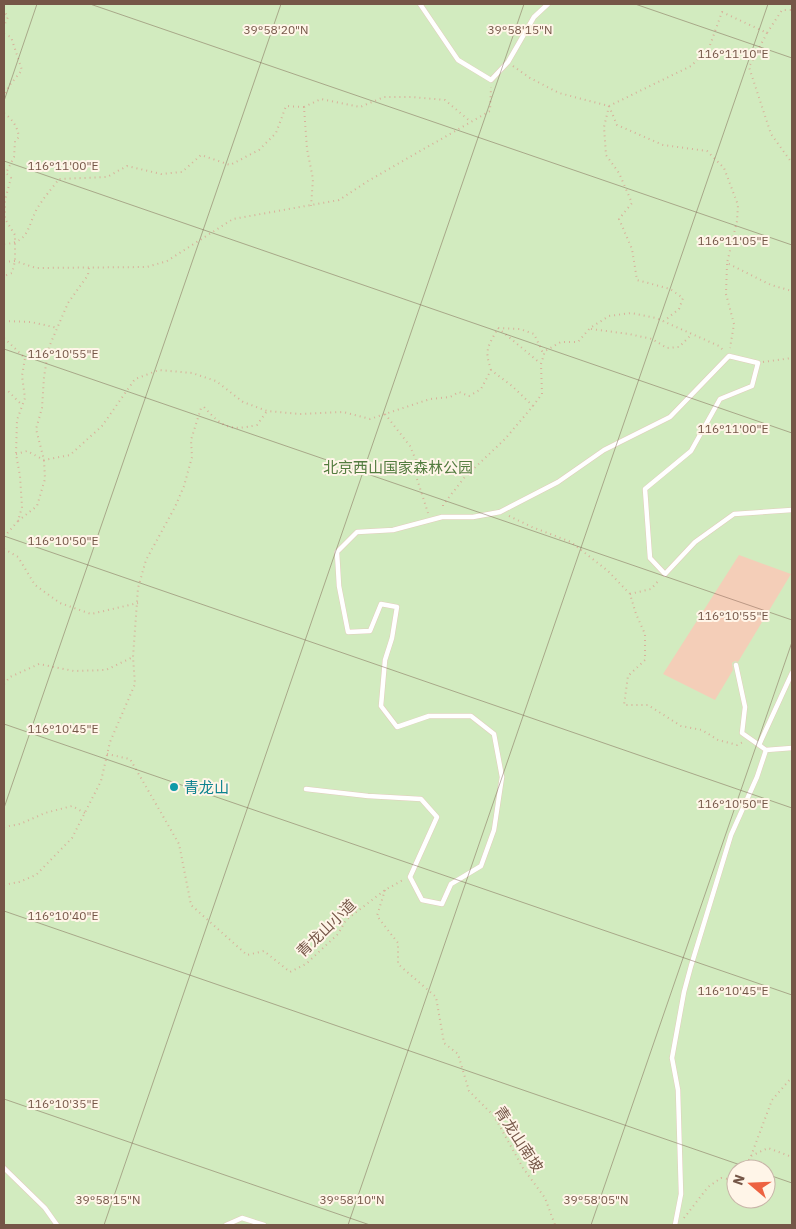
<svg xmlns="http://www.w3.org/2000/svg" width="796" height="1229" font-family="'IBM Plex Sans','Noto Sans SC',sans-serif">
<rect width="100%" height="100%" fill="#fdf1e1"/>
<!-- green -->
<path fill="#d2ebbf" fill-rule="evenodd" d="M4 4H792V1225H4ZM736 1169H766V1199H736Z"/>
<!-- building -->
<path fill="#f4ceb8" d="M739 555 791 574 738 662 735 661 732 663 733 670 715 700 663 674Z"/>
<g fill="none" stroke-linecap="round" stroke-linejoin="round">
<!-- lane casing -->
<g stroke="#e2cdbd" stroke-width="5.5">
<path id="lane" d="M420 4 458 60 491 80 508 62 534 17 548 4
M736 665 745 707 742 733 766 750
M759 745 792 673
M306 789 368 796 421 799 437 817 410 877 422 900 442 904 451 884 481 866 494 830 502 777 494 734 471 716H429L397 727 381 706 385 660 392 638 397 607 381 604 370 631 348 632 339 586 337 552 357 532 393 530 442 517H473L500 512 558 482 604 450 670 417 729 356 758 363 752 386 720 399 691 451 645 489 650 558 665 574 695 542 734 514 792 510
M4 1168 45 1208 57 1225
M226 1225 242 1218 264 1225
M675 1225 681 1194 678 1090 672 1058 684 992 691 966 731 835 757 777 766 750 792 748"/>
</g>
<!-- path -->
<path stroke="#d8b19b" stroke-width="2" stroke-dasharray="1 4" stroke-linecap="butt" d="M4 4V11L8 17 4 26
M767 33 749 67 771 134 792 163
M4 34 11 37 22 70 9 86 4 96
M513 66 530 78 559 93 609 106 691 66 709 48 722 12 767 33 782 10H792
M609 106 617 125 663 145 707 151 724 168 738 205 737 221 727 263 771 285 792 291
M609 106 604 127 606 155 619 173 632 203 619 219 632 249 637 280 670 289 683 298 679 309 664 321
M304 107 321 99 360 107 384 97H412L445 100 471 122
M4 113C13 120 17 126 19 137L15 141 14 157 6 173 11 178 5 200V219L15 235V261L12 273 4 276
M4 244C32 243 27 222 40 204 46 195 53 187 59 179L107 177 127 166 161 174 182 172 201 155 230 165 259 150 276 133 286 106 304 107 307 149 313 179 311 206
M4 262 15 261 36 268 147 267 167 261 233 219 339 200 368 181 490 111 491 87
M727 264 726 294 734 324 730 348
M4 321 31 322 58 328
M498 328 540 363
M591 329 629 334 652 339 667 348 679 347 692 334
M4 338 25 358 22 376 25 398 17 420 16 454 20 476 22 507 18 521 4 537
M763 362 792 358
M491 370C484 349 488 347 498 328L520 329 534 334 542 351H545
M4 390H7L22 405
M533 406 542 394 541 364 545 351 561 342H578L590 328 609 316 631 313 656 318 719 346 724 351
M385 414 410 446 417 463V479L428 513
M16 454 27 451 44 460 70 455 102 426 135 379 159 370 192 373 216 381 243 402 267 411 300 414 343 412 370 419 430 399 450 397 459 392 469 396 481 389 491 370 512 386 533 406 505 439 464 478 443 505V509
M509 516 532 527 571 542 608 571 630 594 636 614 645 634V660L628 676 624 705H648L681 726 702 730 718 740 737 745 743 742
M18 521 37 506 45 479 44 460 36 429 42 408 44 377 49 347 68 303 88 275 89 267
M4 549 18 557 35 585 60 603 91 614 138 603
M630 594 651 589 660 579
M4 684 10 677 39 664 74 671 106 670 133 657
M107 754 130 759 179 844 191 905 247 955 264 951 290 972 306 964 338 934 346 920 385 890 403 880
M4 827 20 824 45 813 72 806 85 813
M4 885 19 882 36 875 72 838 101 781 110 742 135 684 133 657 138 588 146 560 175 507 184 486 192 457 191 440 201 408 204 407C223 428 230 431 257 425L267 411
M385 890 377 916 398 943V964L436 997 444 1043 458 1054 469 1091 494 1116 523 1168 545 1198 555 1225
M751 1156 772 1100 792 1077
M744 1169 751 1156 768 1148 792 1157
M684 1218 708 1187 721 1178 736 1180"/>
<!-- lane -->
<use href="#lane" stroke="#fff" stroke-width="4.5"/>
</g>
<!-- ticks -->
<path fill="none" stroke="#755647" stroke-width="1" stroke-opacity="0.45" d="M90 4 792 245M635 4 792 58M4 101 37 4M4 161 792 433M4 349 792 620M4 536 792 808M4 724 792 995M4 808 281 4M4 911 752 1169M4 1099 370 1225M766 1174 792 1183M104 1225 524 4M348 1225 768 4M591 1225 792 642"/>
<!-- markers -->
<circle fill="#0f9aa8" stroke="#fff5e8" stroke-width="2" cx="174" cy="787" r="5"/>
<g text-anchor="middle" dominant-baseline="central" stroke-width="4" stroke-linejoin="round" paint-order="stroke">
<!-- park labels -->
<g font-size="15" fill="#537c3f" stroke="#fff5e8">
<text x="398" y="467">北京西山国家森林公园</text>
</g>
<!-- culture labels -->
<g font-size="15" fill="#0d838f" stroke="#fff5e8" text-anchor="start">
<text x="184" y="787">青龙山</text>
</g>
<!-- street labels -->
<g font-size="15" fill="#755647" stroke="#fff5e8">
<text transform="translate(326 928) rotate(-44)">青龙山小道</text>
<text transform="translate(519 1139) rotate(57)">青龙山南坡</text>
</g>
</g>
<g font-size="12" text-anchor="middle" fill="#755647" stroke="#fff5e8" stroke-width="4" stroke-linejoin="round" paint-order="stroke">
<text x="276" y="34">39°58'20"N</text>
<text x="520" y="34">39°58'15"N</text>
<text x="733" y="58">116°11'10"E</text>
<text x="63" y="170">116°11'00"E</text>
<text x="733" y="245">116°11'05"E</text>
<text x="63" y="358">116°10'55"E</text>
<text x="733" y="433">116°11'00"E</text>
<text x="63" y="545">116°10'50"E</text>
<text x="733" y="620">116°10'55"E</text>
<text x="63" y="733">116°10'45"E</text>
<text x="733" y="808">116°10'50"E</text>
<text x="63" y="920">116°10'40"E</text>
<text x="733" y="995">116°10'45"E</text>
<text x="63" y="1108">116°10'35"E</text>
<text x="108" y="1204">39°58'15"N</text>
<text x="352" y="1204">39°58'10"N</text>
<text x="596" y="1204">39°58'05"N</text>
</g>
<!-- border -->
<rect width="796" height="1229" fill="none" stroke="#755647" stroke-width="10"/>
<!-- north arrow -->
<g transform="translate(751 1184) rotate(289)"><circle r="24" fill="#fff5e8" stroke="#c8b5a8"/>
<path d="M0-4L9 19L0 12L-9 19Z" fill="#ed6241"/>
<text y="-8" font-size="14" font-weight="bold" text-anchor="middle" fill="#755647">N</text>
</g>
</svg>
